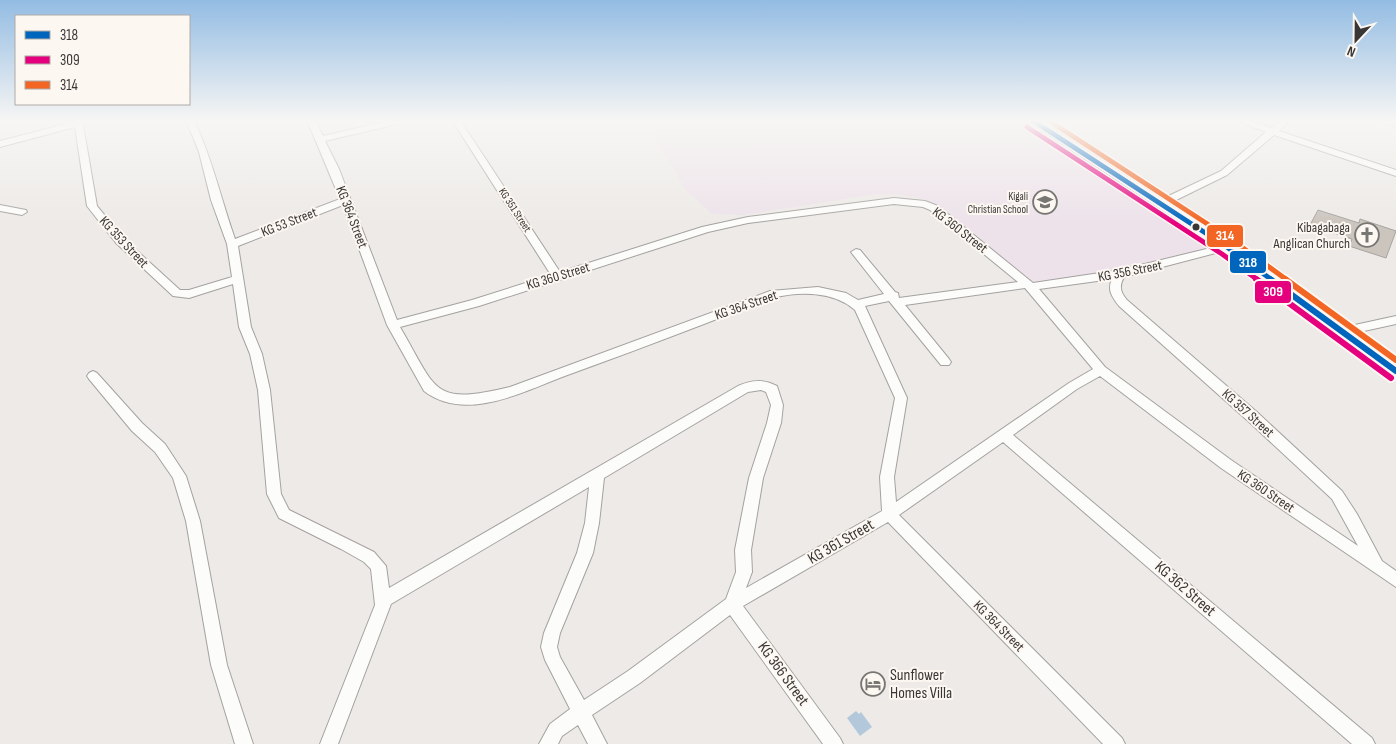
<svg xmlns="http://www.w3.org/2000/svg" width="1396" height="744" font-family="'Sofia Sans Condensed',sans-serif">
<rect width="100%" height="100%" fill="#edeae7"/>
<!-- education -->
<path fill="#ede2ea" d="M656 120H1032L1227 247 1031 287 938 206 924 199 898 194H877L743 215 712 214 685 189 656 139Z"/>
<!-- water -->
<path fill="#b4c8db" d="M856 711 859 714 861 712 872 727 860 736 847 718Z"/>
<!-- building -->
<path fill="#cbc5be" stroke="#a6a4a1" d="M1318 210 1359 223 1360 219 1396 231 1386 258 1349 246 1352 239 1310 225Z"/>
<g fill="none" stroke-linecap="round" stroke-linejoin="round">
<!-- minor casing -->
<g stroke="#a4a2a0" stroke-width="2">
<path id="minor" d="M74 120H94L83 125 97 206 124 239 180 290H189L232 277 227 244 211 200 199 152 186 120H194C212 158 221 199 235 239L340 199 307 120H315L323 136 392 120H407L406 122 325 141 339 169 397 320 472 300 551 275 452 120H460L560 272 702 227 748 217 894 198 925 201 938 206 1033 283 1120 270 1227 244 1231 245V249L1124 277C1119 286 1120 292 1127 300L1258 413 1342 491 1357 514 1382 561 1396 571V587L1221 468 1100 376 1077 389 1013 435 1372 738 1375 744H1352L1003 442 899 515 1122 738 1125 744H1103L888 522 743 606 840 738 843 744H823L730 615 640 683 592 715 607 744H588L578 725 562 736 558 744H539L550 724 570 709 545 660 541 647 544 633 577 553 585 523 589 487 391 604 338 744H320L375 605 371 569 364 562 341 549 279 518 267 494 258 390 250 354 239 327 233 284 189 298 173 296 116 243 87 206 75 127 0 147V141L74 122ZM894 204 923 207 930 210 1018 282 899 298 898 293 895 292 860 250 856 249 851 252 884 294 858 300 846 293 818 287 770 291 510 387C431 406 437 390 400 327L479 306 708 232 748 223ZM343 205 387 325 424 391C464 422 521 393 562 377 609 360 657 342 704 324 726 316 749 305 772 298 799 291 834 291 855 310L895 398 880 477 882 511 746 588 752 572 751 550 763 478 781 423 783 405 777 386C763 379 752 380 738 386L389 588 386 566 374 552 289 510 281 494 270 390 262 354 251 327 238 246ZM1112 279C1107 290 1112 297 1119 306L1248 421 1332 499 1358 546 1231 460 1105 367 1039 289ZM1025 288 1093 369 1069 383 896 502 894 477 907 398 865 306 889 301 941 365H949L951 362 949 359 905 305ZM761 390 766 392 771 405 767 423 749 478 735 550 736 572 726 599 628 671 584 700 560 657 557 647 560 633 593 553 599 523 604 478 748 392Z
M1235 120H1247L1271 128 1281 120H1290L1279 131 1396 170V176L1274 135 1227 175 1166 205H1158V201L1221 171 1266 132Z
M1378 120H1396V126L1379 122Z
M0 205 26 210 27 212 22 215 0 211Z
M1396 316V324L1341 336 1335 332 1341 328Z
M93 371 97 373 142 423 165 444 186 476 200 521 227 665 253 744H235L211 665 186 521 173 478 155 452 132 431 89 379 87 376 89 373Z"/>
</g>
<!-- secondary casing -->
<g stroke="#a4a2a0" stroke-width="1">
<path id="secondary" d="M1026 120H1040L1232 244 1396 362V377L1390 376 1222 250Z"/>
</g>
<!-- minor -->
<use href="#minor" fill="#fcfcfb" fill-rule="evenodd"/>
<!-- secondary -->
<use href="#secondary" fill="#fcfcfb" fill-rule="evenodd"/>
<!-- bus-1-far1 casing -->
<g stroke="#fdf7f2" stroke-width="8">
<path id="bus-1-far1" d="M1032 120 1227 247 1272 280"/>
</g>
<!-- bus-1 casing -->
<g stroke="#fdf7f2" stroke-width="10">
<path id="bus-1" d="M1270 279 1396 371"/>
</g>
<!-- bus-2-far1 casing -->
<g stroke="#fdf7f2" stroke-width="8">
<path id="bus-2-far1" d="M1027 127 1222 254 1258 280"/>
</g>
<!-- bus-2 casing -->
<g stroke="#fdf7f2" stroke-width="10">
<path id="bus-2" d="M1256 279 1391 378"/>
</g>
<!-- bus-3-far1 casing -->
<g stroke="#fdf7f2" stroke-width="8">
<path id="bus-3-far1" d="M1048 120 1232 240 1287 280"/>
</g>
<!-- bus-3 casing -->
<g stroke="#fdf7f2" stroke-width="10">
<path id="bus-3" d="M1285 279 1396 360"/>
</g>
<!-- bus-1-far1 -->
<use href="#bus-1-far1" stroke="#0065bd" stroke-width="5"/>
<!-- bus-1 -->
<use href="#bus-1" stroke="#0065bd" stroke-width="6"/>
<!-- bus-2-far1 -->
<use href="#bus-2-far1" stroke="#e5007d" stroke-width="5"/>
<!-- bus-2 -->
<use href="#bus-2" stroke="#e5007d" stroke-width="6"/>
<!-- bus-3-far1 -->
<use href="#bus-3-far1" stroke="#f26522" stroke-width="5"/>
<!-- bus-3 -->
<use href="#bus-3" stroke="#f26522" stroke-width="6"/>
</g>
<!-- sky -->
<linearGradient id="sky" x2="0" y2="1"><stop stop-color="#93bce3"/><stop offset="0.54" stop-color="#f7f6f4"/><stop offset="1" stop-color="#f7f6f4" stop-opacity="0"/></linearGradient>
<rect width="1396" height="224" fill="url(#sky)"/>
<!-- icons -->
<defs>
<g id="school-ring" transform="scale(1.25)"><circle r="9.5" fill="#fdf7f2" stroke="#787673" stroke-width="1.5"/><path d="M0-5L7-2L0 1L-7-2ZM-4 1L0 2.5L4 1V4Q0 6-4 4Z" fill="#787673"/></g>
<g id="church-ring" transform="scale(1.25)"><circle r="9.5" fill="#fdf7f2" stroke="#787673" stroke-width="1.5"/><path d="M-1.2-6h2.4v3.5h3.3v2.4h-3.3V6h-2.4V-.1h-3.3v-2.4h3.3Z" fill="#787673"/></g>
<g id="hotel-ring" transform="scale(1.25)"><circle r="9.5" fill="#fdf7f2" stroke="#787673" stroke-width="1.5"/><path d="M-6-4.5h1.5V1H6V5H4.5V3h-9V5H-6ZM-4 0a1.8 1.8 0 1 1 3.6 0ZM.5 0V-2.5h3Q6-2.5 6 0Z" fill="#787673"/></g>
</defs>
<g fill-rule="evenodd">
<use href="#school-ring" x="1045" y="202"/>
<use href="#church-ring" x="1367" y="235"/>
<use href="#hotel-ring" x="873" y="684"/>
</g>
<!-- markers -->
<circle fill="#393735" stroke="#fdf7f2" stroke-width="2" cx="1196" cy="227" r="4.5"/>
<g text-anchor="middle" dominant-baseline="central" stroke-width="4" stroke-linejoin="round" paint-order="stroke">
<!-- far-poi labels -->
<g font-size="11" fill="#393735" stroke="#fdf7f2" text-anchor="end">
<text x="1028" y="196">Kigali<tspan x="1028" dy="13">Christian School</tspan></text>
</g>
<!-- far-street labels -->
<g font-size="11" fill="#393735" stroke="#fdf7f2">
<text transform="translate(515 210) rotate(57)">KG 351 Street</text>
</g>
<!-- street labels -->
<g font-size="14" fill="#393735" stroke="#fdf7f2">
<text transform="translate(352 217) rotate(69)">KG 364 Street</text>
<text transform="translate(289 222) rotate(-21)">KG 53 Street</text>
<text transform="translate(960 230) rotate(38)">KG 360 Street</text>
<text transform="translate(124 242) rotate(47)">KG 353 Street</text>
<text transform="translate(1130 271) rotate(-11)">KG 356 Street</text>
<text transform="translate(558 276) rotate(-17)">KG 360 Street</text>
<text transform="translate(746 305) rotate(-19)">KG 364 Street</text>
<text transform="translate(1248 413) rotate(42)">KG 357 Street</text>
<text transform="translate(1266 491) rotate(34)">KG 360 Street</text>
<text transform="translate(999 626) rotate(45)">KG 364 Street</text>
</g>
<!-- poi labels -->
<g font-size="14" fill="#393735" stroke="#fdf7f2" text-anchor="end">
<text x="1350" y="227">Kibagabaga<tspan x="1350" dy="16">Anglican Church</tspan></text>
</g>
<!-- near-street labels -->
<g font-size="16" fill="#393735" stroke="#fdf7f2">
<text transform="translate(841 542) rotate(-30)">KG 361 Street</text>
<text transform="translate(1185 589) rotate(41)">KG 362 Street</text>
<text transform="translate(783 674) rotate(54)">KG 366 Street</text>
</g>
<!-- near-poi labels -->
<g font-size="16" fill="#393735" stroke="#fdf7f2" text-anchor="start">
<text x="890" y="675">Sunflower<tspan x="890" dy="18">Homes Villa</tspan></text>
</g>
</g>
<g stroke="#fdf7f2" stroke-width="2">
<rect x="1206" y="224" width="38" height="24" rx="5" fill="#f26522"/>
<rect x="1229" y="250" width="38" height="24" rx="5" fill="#0065bd"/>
<rect x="1254" y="280" width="38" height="24" rx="5" fill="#e5007d"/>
</g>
<g font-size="14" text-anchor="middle" font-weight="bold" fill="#fff">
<text x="1225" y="240">314</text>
<text x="1248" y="267">318</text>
<text x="1273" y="296">309</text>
</g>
<!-- legend -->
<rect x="15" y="15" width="175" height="90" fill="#fdf7f2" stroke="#afaaa6"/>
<rect x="25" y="31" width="25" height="8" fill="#0065bd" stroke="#afaaa6"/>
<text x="60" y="40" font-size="15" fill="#393735">318</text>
<rect x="25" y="56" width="25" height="8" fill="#e5007d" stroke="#afaaa6"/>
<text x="60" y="65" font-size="15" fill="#393735">309</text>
<rect x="25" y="81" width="25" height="8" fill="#f26522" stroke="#afaaa6"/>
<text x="60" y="90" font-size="15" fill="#393735">314</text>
<!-- north arrow -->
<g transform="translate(1356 40) rotate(202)" stroke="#fdf7f2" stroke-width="4" paint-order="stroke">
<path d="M0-4L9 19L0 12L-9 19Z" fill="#393735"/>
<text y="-8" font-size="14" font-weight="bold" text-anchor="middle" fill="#393735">N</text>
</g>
</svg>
